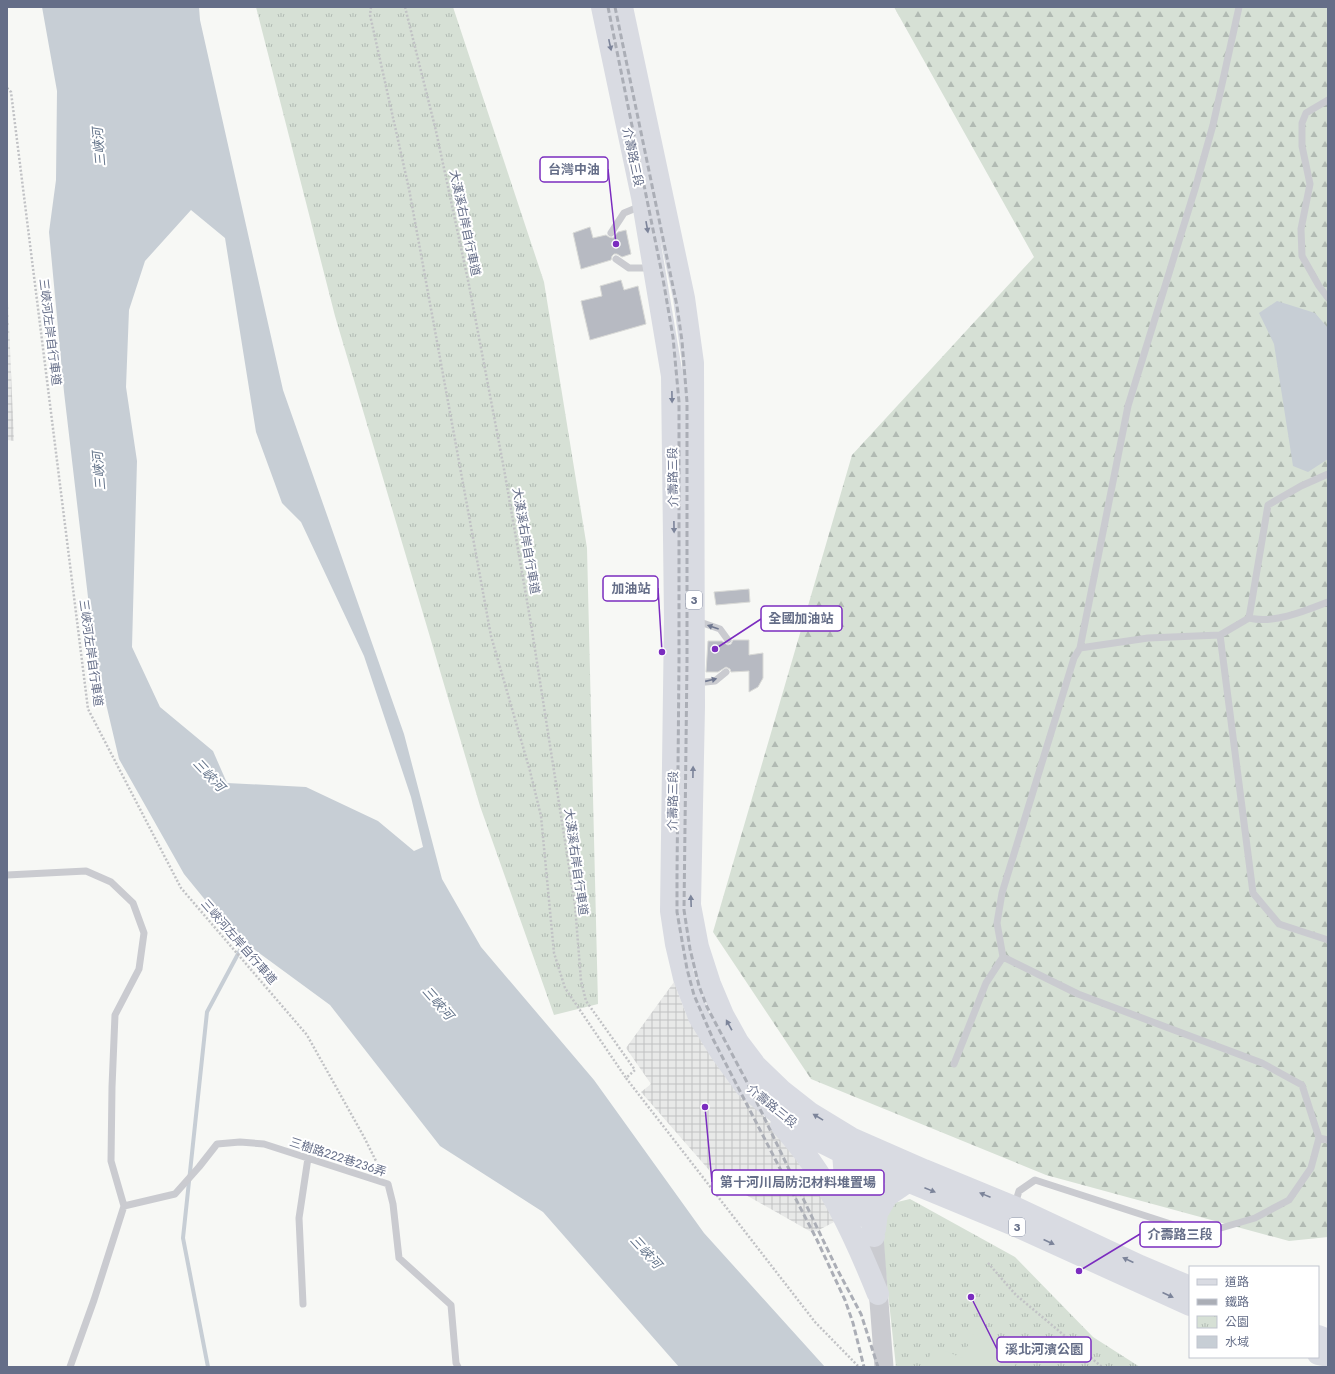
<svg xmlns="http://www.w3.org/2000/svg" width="1335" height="1374" font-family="Jost,'Noto Sans TC',sans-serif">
<defs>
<pattern id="industrial-grid" width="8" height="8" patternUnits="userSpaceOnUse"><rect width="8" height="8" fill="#e8e9e8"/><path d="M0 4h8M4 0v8" fill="none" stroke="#c0c1c2"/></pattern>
<pattern id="forest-firs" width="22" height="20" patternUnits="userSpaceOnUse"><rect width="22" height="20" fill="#d6e0d5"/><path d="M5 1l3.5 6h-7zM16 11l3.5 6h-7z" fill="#b1bab3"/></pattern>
<pattern id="park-tufts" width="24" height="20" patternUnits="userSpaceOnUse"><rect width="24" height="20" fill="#d6e0d5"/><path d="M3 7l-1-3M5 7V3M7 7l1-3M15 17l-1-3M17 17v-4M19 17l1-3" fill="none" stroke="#b1bab3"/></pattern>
</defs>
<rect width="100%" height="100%" fill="#f7f8f5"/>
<!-- industrial -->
<path fill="url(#industrial-grid)" d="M7 278 14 441 7 440Z
M674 982 686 1014 725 1074 770 1123 812 1174 838 1220 813 1233 716 1178 641 1092 651 1084 626 1048Z"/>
<!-- forest -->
<path fill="url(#forest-firs)" d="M894 7H1328V1237L1289 1241 1046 1175 811 1079 713 932 852 455 1034 257Z"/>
<!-- park -->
<path fill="url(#park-tufts)" d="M256 7H453L544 282 587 548 598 1004 554 1015 480 806 335 316Z
M910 1199 1015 1257 1093 1337 1140 1367H896L881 1227 889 1204Z"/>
<!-- pitch -->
<path fill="#d6e0d5" d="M976 1328 1022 1350 1014 1367H925L934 1346 962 1358Z"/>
<!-- water -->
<path fill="#c7ced5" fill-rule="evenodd" d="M42 7H199L200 20 283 390 404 734 442 879 481 947 594 1080 704 1233 825 1367H679L543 1212 440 1146 330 1005 233 934 184 874 119 759 95 657 64 392 49 232 56 180 57 91ZM191 210 225 238 256 432 282 503 301 522 364 656 411 797 423 847 414 851 378 821 306 787 227 783 213 751 160 707 132 647 137 461 126 387 129 310 145 261Z
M1277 301 1315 313 1328 328V459L1308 472 1293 466 1274 344 1259 313Z"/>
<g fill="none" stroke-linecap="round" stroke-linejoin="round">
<!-- stream -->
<path stroke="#c7ced5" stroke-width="4" d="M208 1367 183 1238 207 1012 246 939"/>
</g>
<!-- building -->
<path fill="#b7bac2" stroke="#d9dad7" d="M590 227 593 238 606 235 609 237 613 238 618 232 626 230 631 254 622 257 617 254H614L612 256 611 260 581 269 573 233Z
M621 280 624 290 638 286 646 324 590 340 581 301 602 296 600 286Z
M749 589 750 602 716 605 714 592Z
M733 640H749V655L763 653V678L758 687 749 692V671L731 672 730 669 726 667 718 672H706L708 641H722L726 644 728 645 731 644Z"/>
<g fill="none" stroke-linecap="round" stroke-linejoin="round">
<!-- path -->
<path stroke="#c1c2c5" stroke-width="2.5" stroke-dasharray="2 2" stroke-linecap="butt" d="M371 7 370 15 409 189 491 636 530 771 541 816 554 953 565 988 626 1078
M405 7 436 131 469 285 504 469 531 624 575 905 581 981 586 1001 635 1070 626 1078 815 1322 859 1367
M7 88 11 92 88 709 181 888 307 1035 364 1137 382 1173
M988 1263 1016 1295 1102 1367"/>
<!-- service -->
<path stroke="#cacbd0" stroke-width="7" d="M1328 100 1306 113 1302 123V146L1310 184 1301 229 1302 256 1319 286 1328 298
M611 233 624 213 641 206
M616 259 629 268H651
M1249 618 1268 505 1301 486 1328 474
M697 621 720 629 728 640
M1220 635 1253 893 1279 924 1328 940
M1080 648 1148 638 1220 635 1249 618C1274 624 1305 611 1328 602
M696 683 715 681 726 672
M7 875 86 871 111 882 133 903 144 933 139 969 115 1015 112 1087 111 1161 124 1206 94 1300 70 1367
M1003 957 1078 994 1262 1063 1302 1085 1319 1138 1311 1168 1289 1200 1255 1218 1214 1230 1197 1231 1183 1228 1035 1180 1019 1191 1015 1204
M954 1064 986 983 1003 957 997 923 1002 893 1074 658 1080 648 1128 406 1195 189 1213 125 1239 7
M1319 1138 1328 1140
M124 1206 175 1194 199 1167 217 1144 240 1142 264 1144 388 1184 393 1204 399 1258 451 1305 456 1363 458 1367
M303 1304 299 1218 308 1158"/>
<!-- tertiary -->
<path stroke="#cacbd0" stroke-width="19" d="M874 1236 884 1367"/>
<!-- primary -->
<path stroke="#d9dbe2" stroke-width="22" d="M602 7 642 197 672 376 675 619 671 911 676 944 684 978 699 1017 720 1051 746 1087 785 1119 815 1139 859 1161 1014 1225 1190 1305
M622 7 684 298 693 363 694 707 690 905 698 947 710 984 723 1015 738 1042 756 1066 782 1091 810 1113 851 1138 924 1170 1014 1207 1140 1266 1190 1287
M781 1125C826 1173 854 1234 878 1294
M856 1151 863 1174 874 1236
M843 1153 846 1191 853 1219
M875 1229 877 1213 887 1196 909 1181
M1318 1336 1328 1340
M1318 1354 1328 1356"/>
<!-- rail -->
<path stroke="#abaeb6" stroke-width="3" stroke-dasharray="6 3" stroke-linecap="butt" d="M608 7 663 279 673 337 679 402V662L677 876V912L687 969 694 995 713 1039 817 1240 845 1300 853 1323 864 1367
M615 7 677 306 682 341 687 402V662L684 910 690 949 699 986 707 1007 749 1086 836 1267 861 1314 878 1367"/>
</g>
<!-- one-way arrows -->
<defs><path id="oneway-solid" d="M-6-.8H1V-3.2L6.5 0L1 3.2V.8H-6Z"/></defs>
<g fill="#7c849a">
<use href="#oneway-solid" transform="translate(610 45) rotate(78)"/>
<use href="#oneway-solid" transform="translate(647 227) rotate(80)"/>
<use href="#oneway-solid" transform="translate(672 397) rotate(89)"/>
<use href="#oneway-solid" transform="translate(674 527) rotate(89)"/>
<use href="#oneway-solid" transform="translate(693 772) rotate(-89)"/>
<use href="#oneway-solid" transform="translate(691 901) rotate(-92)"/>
<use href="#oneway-solid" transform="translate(729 1025) rotate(-119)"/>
<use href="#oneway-solid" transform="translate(818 1117) rotate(-149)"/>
<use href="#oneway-solid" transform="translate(930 1190) rotate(22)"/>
<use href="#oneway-solid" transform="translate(985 1195) rotate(-158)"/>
<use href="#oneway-solid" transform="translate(1049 1242) rotate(25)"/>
<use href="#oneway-solid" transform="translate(1128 1260) rotate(-155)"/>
<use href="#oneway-solid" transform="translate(1168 1295) rotate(24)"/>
</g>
<g fill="#6f778f">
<use href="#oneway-solid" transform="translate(713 627) rotate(-161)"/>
<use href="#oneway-solid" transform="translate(711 680) rotate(-13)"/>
</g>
<g text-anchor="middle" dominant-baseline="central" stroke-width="4" stroke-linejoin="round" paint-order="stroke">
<!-- shield labels -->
<g fill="#fff" stroke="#939aac" stroke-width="1">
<rect x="686" y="591" width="16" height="18" rx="3"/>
<rect x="1009" y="1218" width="16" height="18" rx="3"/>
</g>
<g font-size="11" font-weight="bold" fill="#656e88">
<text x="694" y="600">3</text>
<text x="1017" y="1227">3</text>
</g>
<!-- street labels -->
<g font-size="12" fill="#656e88" stroke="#fff">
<text transform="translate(633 157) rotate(78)">介壽路三段</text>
<text transform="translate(465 223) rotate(78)">大漢溪右岸自行車道</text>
<text transform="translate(50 332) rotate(83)">三峽河左岸自行車道</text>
<text transform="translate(673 477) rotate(-91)">介壽路三段</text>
<text transform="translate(526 541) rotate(80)">大漢溪右岸自行車道</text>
<text transform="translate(91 653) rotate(82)">三峽河左岸自行車道</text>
<text transform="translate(673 801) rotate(-89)">介壽路三段</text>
<text transform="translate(576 862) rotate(82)">大漢溪右岸自行車道</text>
<text transform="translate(239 942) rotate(49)">三峽河左岸自行車道</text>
<text transform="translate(772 1106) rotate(39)">介壽路三段</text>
<text transform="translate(338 1157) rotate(18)">三樹路222巷236弄</text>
</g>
<!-- water labels -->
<g font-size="13" font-style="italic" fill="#65758b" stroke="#fff">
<text transform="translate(99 147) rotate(-95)">三峽河</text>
<text transform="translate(99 471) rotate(-95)">三峽河</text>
<text transform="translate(209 775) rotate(47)">三峽河</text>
<text transform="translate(438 1003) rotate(49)">三峽河</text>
<text transform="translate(646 1252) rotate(48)">三峽河</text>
</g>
</g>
<!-- callouts -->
<path fill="none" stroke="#7b2cbf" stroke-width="1.5" d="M616 244L608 169M662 652L658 588M715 649L761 619M705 1107L712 1182M1079 1271L1140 1234M971 1297L997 1349"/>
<g fill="#7b2cbf" stroke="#fff" stroke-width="1.5">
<circle cx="616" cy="244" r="4"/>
<circle cx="662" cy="652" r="4"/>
<circle cx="715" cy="649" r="4"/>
<circle cx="705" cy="1107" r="4"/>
<circle cx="1079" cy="1271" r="4"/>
<circle cx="971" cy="1297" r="4"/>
</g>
<g fill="#fff" stroke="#7b2cbf" stroke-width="1.5">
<rect x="540" y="157" width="68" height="25" rx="4"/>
<rect x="603" y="576" width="55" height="25" rx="4"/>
<rect x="761" y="606" width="81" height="25" rx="4"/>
<rect x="712" y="1170" width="172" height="25" rx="4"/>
<rect x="1140" y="1222" width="81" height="25" rx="4"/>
<rect x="997" y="1337" width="94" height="25" rx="4"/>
</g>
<g font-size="13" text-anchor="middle" font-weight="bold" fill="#656e88">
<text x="574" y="174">台灣中油</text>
<text x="631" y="593">加油站</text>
<text x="801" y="623">全國加油站</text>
<text x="798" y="1187">第十河川局防氾材料堆置場</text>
<text x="1180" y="1239">介壽路三段</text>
<text x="1044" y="1354">溪北河濱公園</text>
</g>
<!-- border -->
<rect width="1335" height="1374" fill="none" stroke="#656e88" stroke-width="16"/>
<!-- legend -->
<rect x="1189" y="1266" width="130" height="92" fill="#ffffff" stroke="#c1c5cf"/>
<rect x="1197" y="1279" width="20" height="6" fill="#d9dbe2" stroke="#c1c5cf"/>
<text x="1225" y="1286" font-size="12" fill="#656e88">道路</text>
<rect x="1197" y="1299" width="20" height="6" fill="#abaeb6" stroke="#c1c5cf"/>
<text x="1225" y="1306" font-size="12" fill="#656e88">鐵路</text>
<rect x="1197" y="1316" width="20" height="12" fill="url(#park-tufts)" stroke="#c1c5cf"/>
<text x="1225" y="1326" font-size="12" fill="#656e88">公園</text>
<rect x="1197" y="1336" width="20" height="12" fill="#c7ced5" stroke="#c1c5cf"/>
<text x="1225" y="1346" font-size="12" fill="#656e88">水域</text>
</svg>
